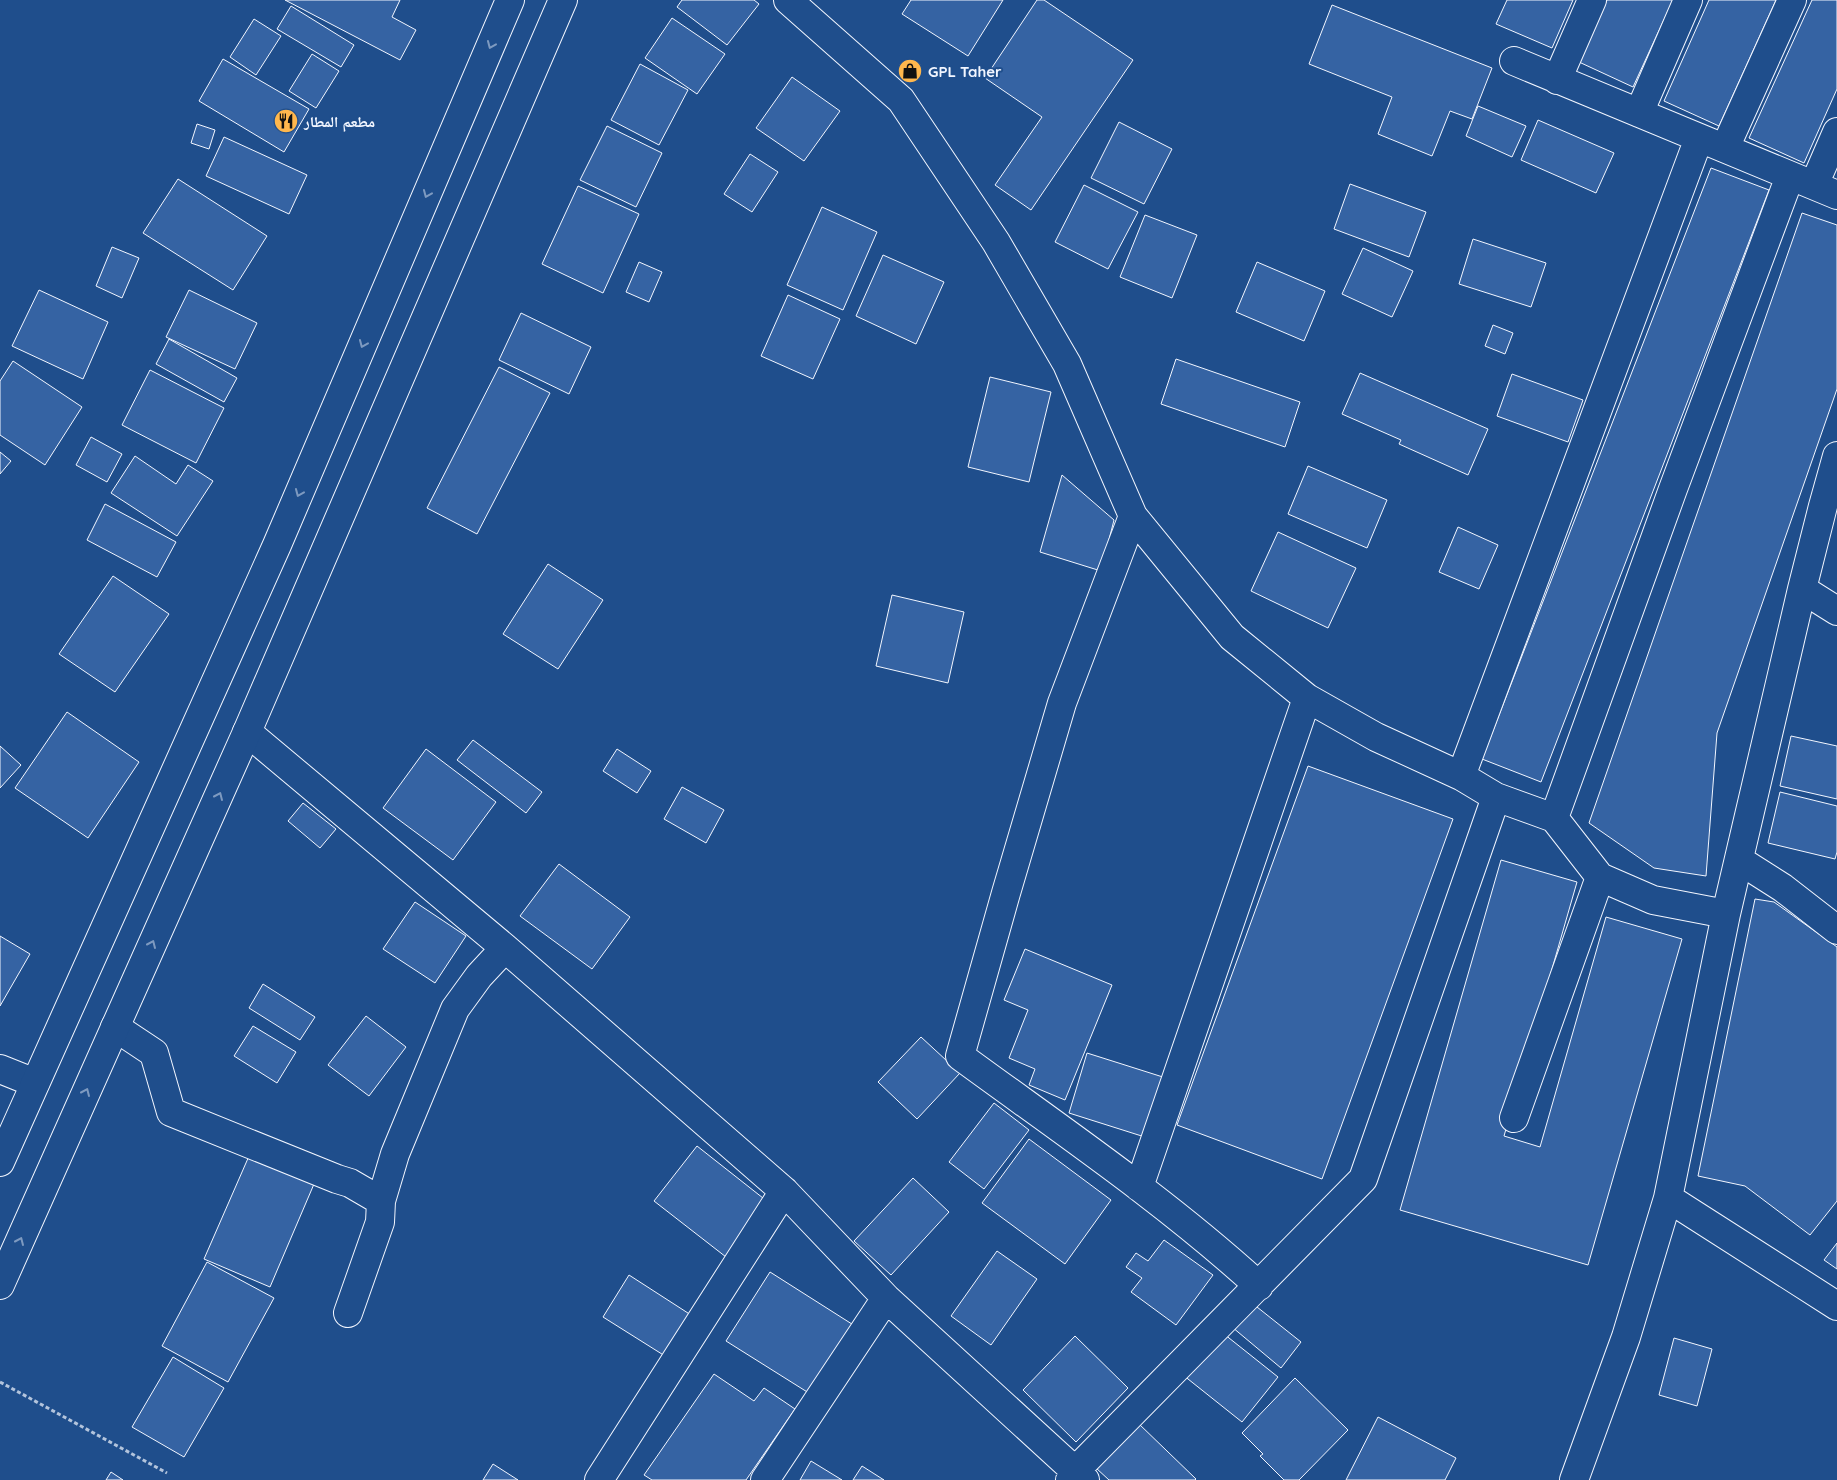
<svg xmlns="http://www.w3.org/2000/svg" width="1837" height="1480" font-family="Quicksand,'Noto Naskh Arabic',sans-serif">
<rect width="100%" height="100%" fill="#1f4e8c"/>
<!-- building -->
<path fill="#3563a3" stroke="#f2f6ff" d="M285 0H400L392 17 416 30 400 60Z
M682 0H754L759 4 727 45 677 7Z
M911 0H1003L968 56 902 14Z
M1037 0H1044L1133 60 1031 210 995 185 1042 117 985 78Z
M1507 0H1573L1552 48 1496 24Z
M1607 0H1673L1633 87 1579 62Z
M1709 0H1776L1719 126 1664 101Z
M1812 0H1837V89L1804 163 1749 138Z
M1332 5 1492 68 1472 119 1450 111 1432 156 1378 134 1392 97 1309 64Z
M291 6 354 45 341 67 277 29Z
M672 18 725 54 697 94 645 58Z
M254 19 281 36 256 75 230 57Z
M312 54 339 71 316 108 289 91Z
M223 59 309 109 284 152 199 101Z
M640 64 688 90 659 145 611 120Z
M792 77 840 111 804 161 756 128Z
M1478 106 1526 126 1512 157 1466 136Z
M1538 120 1614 153 1596 193 1521 160Z
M1119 122 1172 149 1144 204 1091 178Z
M197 124 215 130 209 149 191 143Z
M607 126 662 153 636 207 580 180Z
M224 137 307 175 289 214 206 176Z
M750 154 778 172 752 212 724 194Z
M1711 168 1769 190 1541 782 1482 759Z
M178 179 267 236 233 290 143 233Z
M1350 184 1426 212 1409 257 1334 229Z
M1084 185 1138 212 1108 269 1055 242Z
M578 186 639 214 603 293 542 264Z
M822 207 877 232 843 310 787 285Z
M1802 213 1837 225V389L1717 733 1706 876 1654 868 1589 823Z
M1145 215 1197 235 1172 298 1120 277Z
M1473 239 1546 263 1531 307 1459 284Z
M112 247 139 258 122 298 96 286Z
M1363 248 1413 271 1392 317 1342 294Z
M883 255 944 282 916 344 856 316Z
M639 262 662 272 649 302 626 292Z
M1257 262 1325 291 1304 341 1236 312Z
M39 290 108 322 83 379 12 346Z
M189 290 257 323 235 369 166 337Z
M788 295 840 319 813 379 761 356Z
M521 313 591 347 569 394 499 360Z
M1493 325 1513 333 1505 354 1485 346Z
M169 339 237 378 224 402 156 364Z
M1176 359 1300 402 1285 447 1161 404Z
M13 361 82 407 45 465 0 435V381Z
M499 367 550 393 477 534 427 508Z
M150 370 224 408 196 463 122 425Z
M1360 373 1488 429 1468 475 1399 444 1401 440 1342 414Z
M1512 374 1583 400 1568 442 1497 416Z
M990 377 1051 392 1029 482 968 467Z
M91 437 122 454 107 482 76 465Z
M0 452 11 461 0 474Z
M135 456 176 484 188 465 213 481 177 536 111 493Z
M1308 466 1387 500 1367 548 1288 514Z
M1062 475 1114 520 1101 571 1040 552Z
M105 504 176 542 157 577 87 540Z
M1458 527 1498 545 1479 589 1439 572Z
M1278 532 1356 568 1328 628 1251 591Z
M548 564 603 600 558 669 503 634Z
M113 576 169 614 115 692 59 654Z
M892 595 964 612 948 683 876 666Z
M67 712 139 762 88 838 15 788Z
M1791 736 1837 746V799L1780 786Z
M473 740 542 792 526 813 457 760Z
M0 746 21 765 0 788Z
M426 749 496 802 453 860 383 808Z
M617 749 651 771 637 793 603 771Z
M1308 766 1453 819 1322 1179 1177 1125Z
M682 787 724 810 706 843 664 819Z
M1780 792 1837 806V852L1835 859 1768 843Z
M303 803 336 829 320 848 288 821Z
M1501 860 1577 882 1504 1136 1540 1147 1606 917 1682 939 1588 1265 1400 1210Z
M559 864 630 917 592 969 520 916Z
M1755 899 1774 902 1837 947V1201L1810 1235 1745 1186 1698 1176Z
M415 902 466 936 435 983 383 949Z
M0 936 30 954 0 1006Z
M1025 949 1112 985 1065 1100 1029 1085 1035 1069 1009 1058 1028 1010 1004 1000Z
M263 984 315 1017 300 1040 249 1008Z
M366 1016 406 1047 369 1096 328 1065Z
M253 1026 296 1052 277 1083 234 1056Z
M921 1037 960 1073 917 1119 878 1082Z
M1087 1053 1166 1078 1148 1138 1069 1113Z
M994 1103 1029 1130 984 1189 949 1162Z
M1029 1139 1111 1200 1065 1264 982 1203Z
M697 1146 768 1202 726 1257 654 1201Z
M249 1156 314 1184 270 1287 204 1259Z
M913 1178 949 1212 891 1275 854 1241Z
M1164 1240 1213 1275 1176 1325 1131 1292 1142 1278 1126 1267 1136 1253 1148 1261Z
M1837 1243V1269L1824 1260Z
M997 1251 1037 1279 991 1345 951 1316Z
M207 1262 274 1298 228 1382 162 1346Z
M770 1272 855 1326 812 1395 726 1341Z
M629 1275 691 1315 665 1356 603 1317Z
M1252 1303 1301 1342 1281 1368 1232 1327Z
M1219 1330 1278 1377 1242 1422 1183 1375Z
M1075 1336 1128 1388 1076 1442 1023 1390Z
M1674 1338 1712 1349 1697 1406 1659 1395Z
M173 1357 224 1388 184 1457 132 1427Z
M714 1374 754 1401 764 1388 795 1409 746 1480H652L644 1475Z
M1295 1378 1348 1430 1299 1480H1284L1260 1456 1263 1454 1242 1433Z
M1378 1417 1456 1458 1445 1480H1346Z
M1138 1423 1196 1479 1195 1480H1109L1096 1468Z
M811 1461 842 1480H800Z
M493 1464 518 1480H483Z
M862 1466 884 1480H853Z
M111 1472 123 1480H106Z"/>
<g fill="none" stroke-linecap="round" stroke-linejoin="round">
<!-- minor casing -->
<g stroke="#f2f6ff" stroke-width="30">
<path id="minor" d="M788 0 901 100 996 242 1067 364 1133 516 1232 637 1307 698 1376 737 1461 776 1496 797 1554 818 1600 877 1653 900 1726 914
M1514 61 1837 195
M1557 80 1592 0
M1639 113 1688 0
M1725 148 1792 0
M1814 185 1837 132
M1133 516 1062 703 1006 893 960 1056C1061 1130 1166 1201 1259 1286
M1802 589 1837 611
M247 732 505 948 784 1191 886 1298 1085 1480
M1461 776 1699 138
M1554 818 1673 489 1790 176
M1739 860 1783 888 1837 930
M115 1027 154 1053 171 1112 337 1179 350 1183 381 1201 380 1222 348 1313
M0 1069 35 1083
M1514 1118 1600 877
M1139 1187 1307 698
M1668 1198 1837 1306
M381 1201 395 1154 455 1009 479 976 505 948
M599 1480 784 1191
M765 1480 886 1298
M1070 1480 1075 1471 1363 1179 1496 797
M1574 1480 1626 1337 1668 1198 1726 914 1802 589 1823 506 1837 456"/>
</g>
<!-- highway casing -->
<g stroke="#f2f6ff" stroke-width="30">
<path id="highway" d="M0 1162 277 545 510 0
M0 1285 247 732 563 0"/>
</g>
<!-- path -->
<path stroke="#b3c4dc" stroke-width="3" stroke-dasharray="4 2.5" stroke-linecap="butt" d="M0 1382 167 1473"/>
<!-- minor -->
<use href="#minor" stroke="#1f4e8c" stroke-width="28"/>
<!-- highway -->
<use href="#highway" stroke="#1f4e8c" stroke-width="28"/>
</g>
<!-- one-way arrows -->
<defs><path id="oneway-chevron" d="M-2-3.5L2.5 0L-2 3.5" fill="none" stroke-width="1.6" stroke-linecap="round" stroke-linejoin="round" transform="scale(1.25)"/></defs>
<g stroke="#7e9ac0">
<use href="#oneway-chevron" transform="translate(491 45) rotate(113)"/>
<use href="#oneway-chevron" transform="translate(427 194) rotate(113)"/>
<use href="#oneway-chevron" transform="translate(363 344) rotate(113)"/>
<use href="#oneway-chevron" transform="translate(299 493) rotate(113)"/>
<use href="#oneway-chevron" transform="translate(219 796) rotate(-66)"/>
<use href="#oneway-chevron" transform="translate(152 944) rotate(-66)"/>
<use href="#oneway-chevron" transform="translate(86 1092) rotate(-66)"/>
<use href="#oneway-chevron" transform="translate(20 1241) rotate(-66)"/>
</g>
<!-- icons -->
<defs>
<g id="shop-disc" transform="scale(1.25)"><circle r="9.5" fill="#ffb74d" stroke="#1f4e8c"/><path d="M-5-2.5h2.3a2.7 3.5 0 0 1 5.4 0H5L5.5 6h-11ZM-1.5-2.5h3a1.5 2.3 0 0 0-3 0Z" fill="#111"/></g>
<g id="restaurant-disc" transform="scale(1.25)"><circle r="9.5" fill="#ffb74d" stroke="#1f4e8c"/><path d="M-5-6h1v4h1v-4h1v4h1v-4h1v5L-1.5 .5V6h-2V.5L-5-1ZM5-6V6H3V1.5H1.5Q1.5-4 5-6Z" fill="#111"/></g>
</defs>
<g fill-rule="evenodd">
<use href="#shop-disc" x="910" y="71"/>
<use href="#restaurant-disc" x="286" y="121"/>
</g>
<g text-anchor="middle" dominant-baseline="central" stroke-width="4" stroke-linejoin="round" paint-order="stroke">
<!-- poi labels -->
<g font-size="15" font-weight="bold" fill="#f2f6ff" stroke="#1f4e8c" text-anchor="start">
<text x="928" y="71">GPL Taher</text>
<text x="304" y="121">مطعم المطار</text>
</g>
</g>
</svg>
